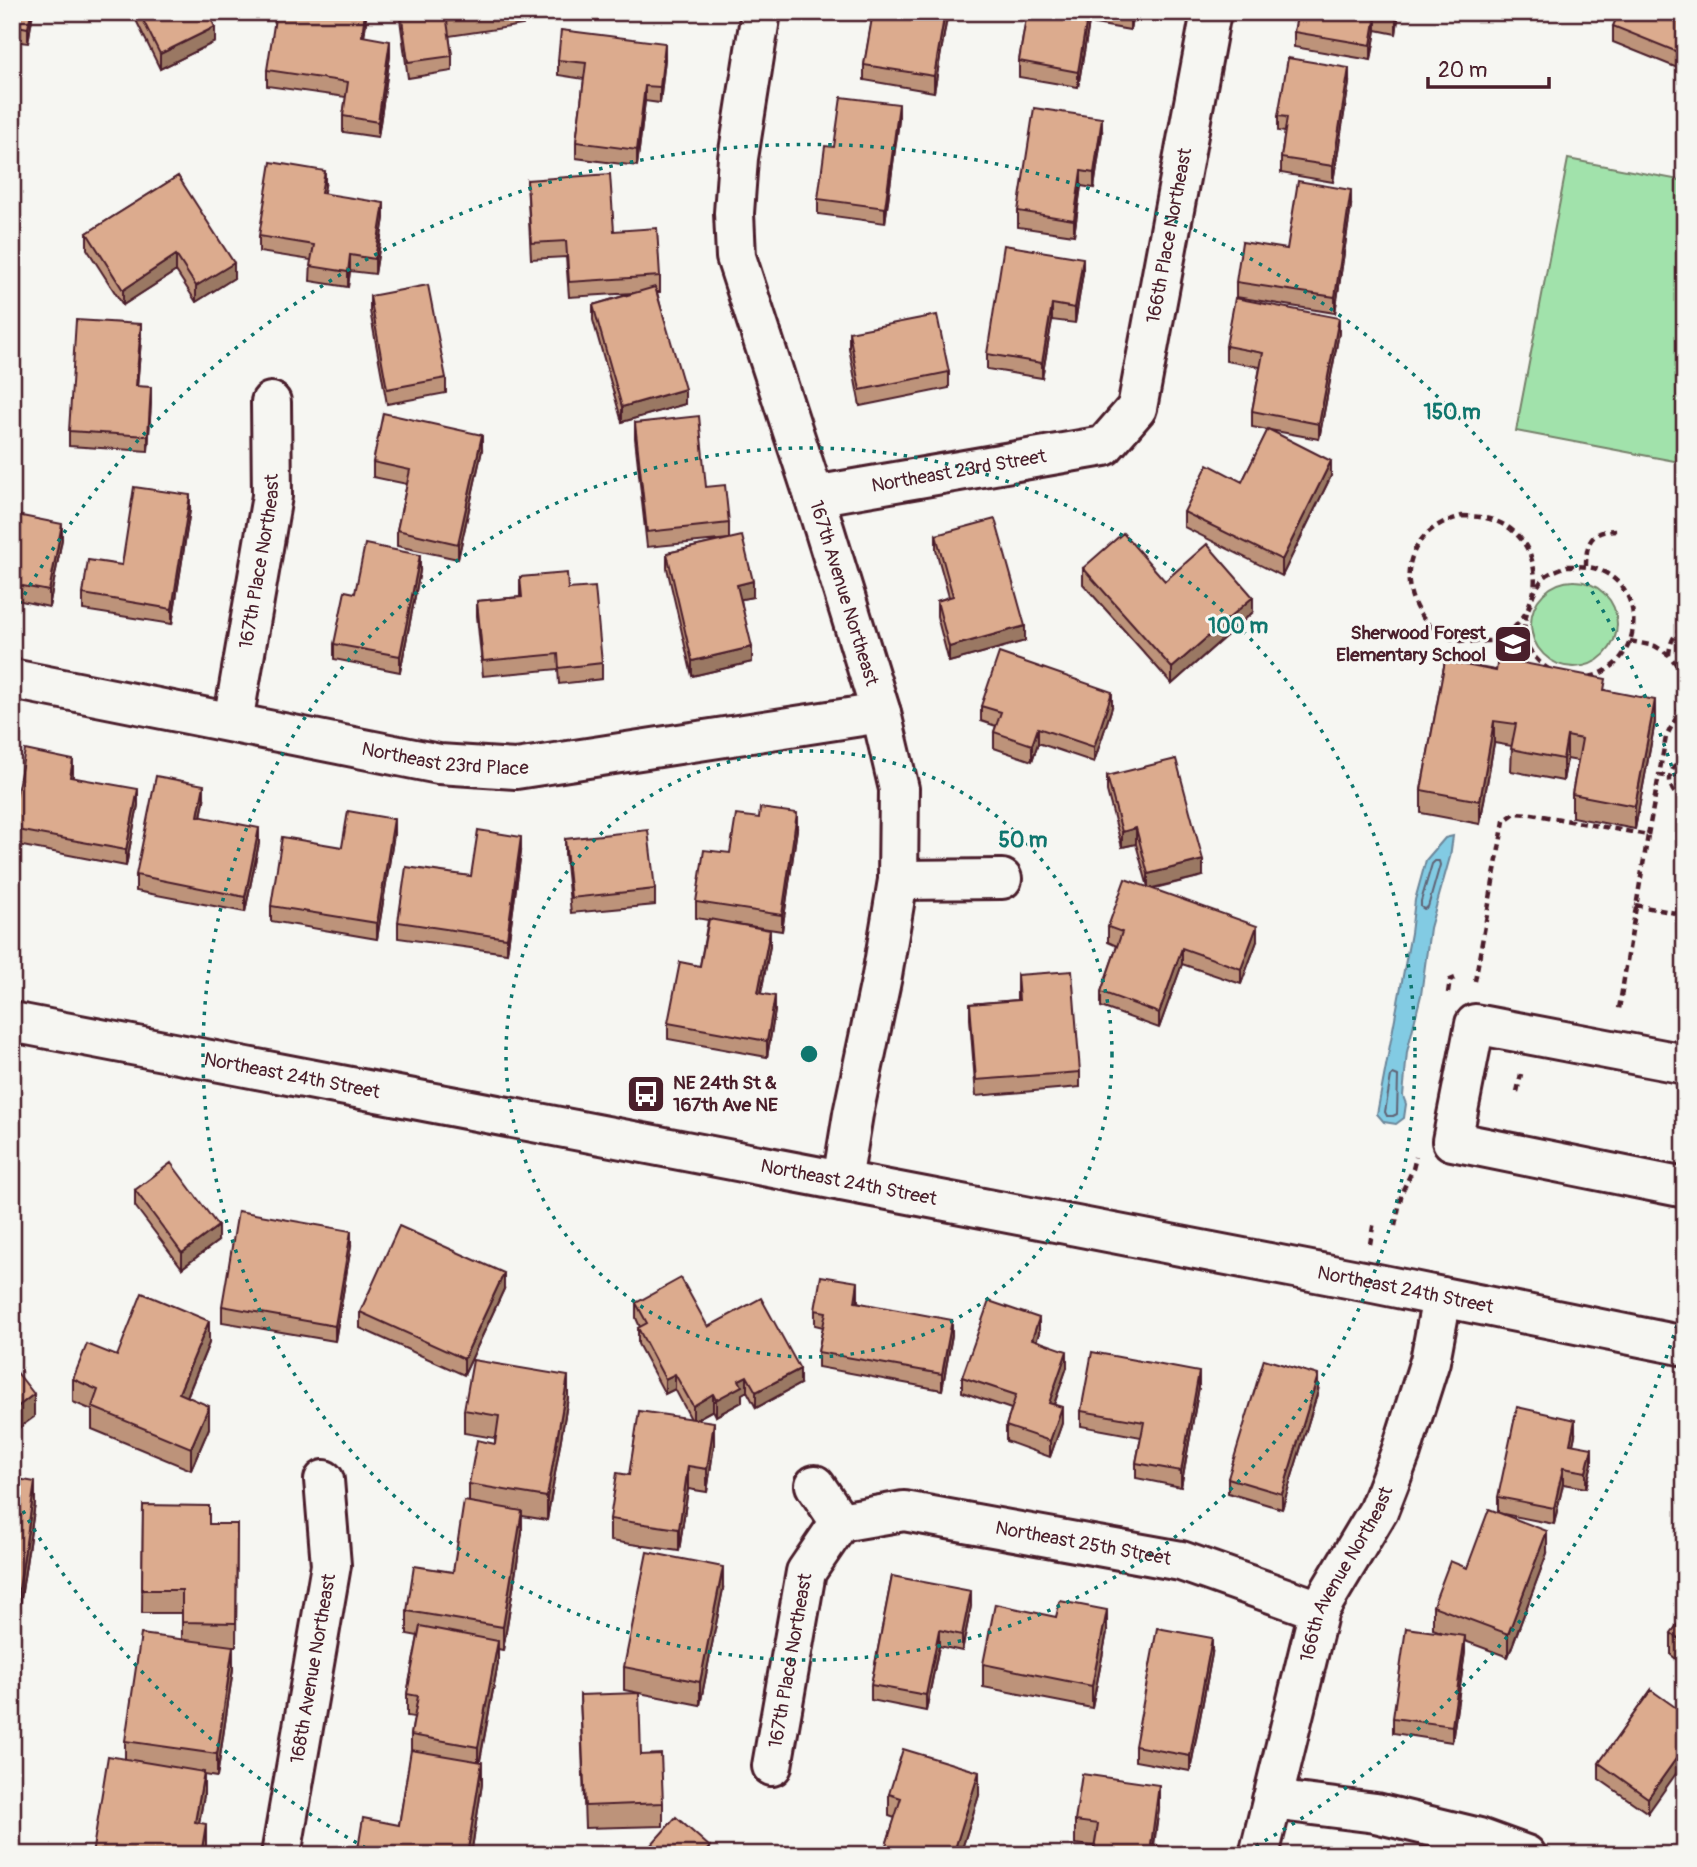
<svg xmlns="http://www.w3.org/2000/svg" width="1697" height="1867" font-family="Pangolin,sans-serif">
<rect width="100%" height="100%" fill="#f6f6f2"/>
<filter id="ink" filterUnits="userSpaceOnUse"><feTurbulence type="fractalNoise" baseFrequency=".0143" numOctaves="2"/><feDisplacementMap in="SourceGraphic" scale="14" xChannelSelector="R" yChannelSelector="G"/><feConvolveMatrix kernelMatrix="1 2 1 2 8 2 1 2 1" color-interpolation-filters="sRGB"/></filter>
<g filter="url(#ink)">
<!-- green -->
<path fill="#a1e2ab" stroke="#76806b" stroke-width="2" d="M1568 159 1685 181V463L1516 431Z
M1531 624a43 43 0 1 1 86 0a43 43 0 1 1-86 0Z"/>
<!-- water -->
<path fill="#82cbe3" stroke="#6c8699" stroke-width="2" d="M1453 836 1450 857 1430 928 1421 995 1407 1052 1403 1096 1406 1104 1404 1118 1396 1124 1384 1122 1377 1114 1411 933 1415 900 1426 860 1445 838Z"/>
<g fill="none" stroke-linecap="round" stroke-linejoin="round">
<!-- shore -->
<path stroke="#606475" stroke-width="2" d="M1435 861H1439L1440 865 1428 907 1424 909 1421 907V901L1432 864Z
M1393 1074 1398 1076 1397 1114 1393 1116H1387L1385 1112 1391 1076Z"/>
<!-- minor casing -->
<g stroke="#4a1f2b" stroke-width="44">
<g id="minor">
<path id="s1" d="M761 12 738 158 734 213 736 257 814 496 881 713 899 789 898 880 882 976 853 1114 842 1181"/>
<path id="s2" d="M814 496 1104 446 1137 408 1211 12"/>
<path id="s3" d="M12 679 439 764 516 769 881 713"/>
<path id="s4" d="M233 722 272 496 271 402"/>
<path d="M898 880 1002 879"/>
<path d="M1685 1064 1475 1024 1452 1141 1685 1188"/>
<path d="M815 1485 840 1522"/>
<path id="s5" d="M840 1522 904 1511 1181 1561 1319 1610"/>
<path id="s6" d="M772 1766 806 1572 840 1522"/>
<path d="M1272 1800 1376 1813 1479 1838 1526 1855"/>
<path id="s7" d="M281 1855 331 1565 324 1480"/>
<path id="s8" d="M1259 1855 1319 1610 1378 1511 1401 1452 1430 1361 1442 1297"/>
</g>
</g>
<!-- major casing -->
<g stroke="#4a1f2b" stroke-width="44">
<g id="major">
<path id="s9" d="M12 1022 1363 1281 1685 1346"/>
</g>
</g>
<!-- path -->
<path stroke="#4a1f2b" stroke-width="4.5" stroke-dasharray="7 5" stroke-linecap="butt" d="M1462 516C1475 516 1486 517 1498 522 1531 535 1543 576 1529 607 1525 616 1510 634 1501 639 1497 641 1489 641 1485 641 1412 653 1379 556 1442 523 1448 520 1456 518 1462 516Z
M1567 566C1580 566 1592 566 1604 572 1648 595 1641 662 1593 676 1583 679 1572 679 1562 675 1550 671 1539 664 1532 653 1529 649 1525 644 1525 639 1521 621 1533 586 1547 575 1553 571 1560 569 1567 566Z
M1586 566C1586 540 1592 530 1619 530
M1630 641 1655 646 1669 655 1679 668 1682 701 1676 718 1666 737 1659 775
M1669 655C1670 642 1674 633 1685 626
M1685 756C1666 769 1664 789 1685 802
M1648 835 1659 775 1670 777
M1635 905 1685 915
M1475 981 1504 821 1515 813 1532 814 1648 835 1619 1009
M1448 993 1450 980 1455 978
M1517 1092 1521 1074
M1395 1226 1402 1192 1413 1169 1416 1157
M1370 1244 1374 1221"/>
<!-- minor -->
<use href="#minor" stroke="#f6f6f2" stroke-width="38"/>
<!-- major -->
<use href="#major" stroke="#f6f6f2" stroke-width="38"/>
</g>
<!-- wall -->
<path fill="#bd937a" stroke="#4a1f2b" stroke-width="2" d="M12 12H33L28 43 12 41Z
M132 12H208L215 42 160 69Z
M366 12V22L364 37 390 56 378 137 343 132V116L346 97 267 86V70Z
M399 12H523V25L449 36 452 56V71L408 78Z
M842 12H948L934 92 864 80V65L872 21 842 16Z
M1027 12H1133L1130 30 1089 23 1078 87 1019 77V61Z
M1298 12H1399L1396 34 1376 30 1371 60 1294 47V32Z
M1685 12V71L1613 42V26Z
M665 59 660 103 645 101 637 166 576 158V142L584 79 558 75V60Z
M1349 83 1333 182 1281 173V158L1285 132 1278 131V116Z
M899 120 885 223 818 214V199L834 147Z
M1102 133 1094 188 1081 186 1074 235 1018 227V211Z
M178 176 234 278 196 302 176 271 123 305 87 249V233Z
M527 180 614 231 660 276V292H657L685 404 622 422 593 320V305L633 293 569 297 566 257 531 259Z
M325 186 323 193 384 218 375 274 350 271 348 287 310 281 311 260 259 252V236Z
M1351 206 1335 313 1236 297V282Z
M1083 273 1075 323 1052 320 1042 378 987 369V354Z
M370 296 446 378V393L387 404 370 311Z
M849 332 949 372V388L860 406 849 348Z
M1339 333 1319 439 1270 430 1331 476 1282 576 1184 527V512L1242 482 1268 430 1252 427V411L1260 367 1226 361V346Z
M141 340 137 386 151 402 148 451 69 446V431Z
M635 423 706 487 729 523V538L753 597 741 599 752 662 692 676 667 568V553L729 539 647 547 635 438Z
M482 450 458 559 397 546V530L407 484 373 477V462Z
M190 510 172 624 83 610V594L122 565Z
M12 514 62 539 49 607 12 599Z
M936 535 1025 641 949 662 937 616V601L949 597 936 550Z
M1083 568 1253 612 1172 684 1083 584Z
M420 571 400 672 334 659V644L355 593Z
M520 577 568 589 602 663V679L559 684 558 669 483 676 477 616V601L520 597Z
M1445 661 1606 690 1655 722 1635 829 1572 817V794L1578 761 1567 759 1563 781 1511 771 1512 746 1494 743 1480 824 1421 813V790Z
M981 706 1112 707 1094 762 1038 743 1032 761 994 748V732L996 726 981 721Z
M73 775V777L138 805 126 866 12 844V820Z
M1107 776 1203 876 1151 889 1257 941 1241 984 1182 964 1159 1028 1101 1007V992L1117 946 1108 942V927L1148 887 1136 844 1122 847 1107 791Z
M204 801 201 817 259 843 245 912 136 891V875Z
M797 829 782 931 730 923 770 946 761 993 775 1011 767 1057 668 1039V1023L700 966 708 920 696 918V902L730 853Z
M394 834 377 939 271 921V906L342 847Z
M565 839 655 889V905L571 913 565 854Z
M521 852 507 953 398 938V922L471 876Z
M1017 975 1080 1072V1087L976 1096 970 1019V1004L1017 1000Z
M135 1190 218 1241 182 1268 135 1206Z
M351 1246 335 1341 222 1322V1306Z
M504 1289 464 1375 360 1328V1312Z
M858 1298V1302L952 1335 942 1390 818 1367V1352L823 1327 815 1325V1310Z
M636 1303 708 1327 800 1384 756 1408 747 1391 742 1394V1402L716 1416 713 1410 696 1419 714 1445 707 1492 688 1489 679 1551 610 1541V1519L629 1475 691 1419 675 1389 665 1394 638 1344V1328L640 1327 636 1318Z
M1039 1333 1036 1341 1067 1367 1054 1405 1062 1423 1050 1457 1006 1441V1426L1011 1409 962 1392V1377Z
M209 1343 187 1397 209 1428 191 1470 92 1429V1410L73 1402V1379L117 1356Z
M1199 1387 1181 1487 1136 1478V1463L1141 1437 1081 1426V1411Z
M1318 1391 1282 1509 1228 1493V1478Z
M568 1398 547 1520 522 1516V1533L503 1650 498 1649V1663L480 1761 482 1784 471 1855H357L399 1825 411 1754V1735L414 1717 407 1716V1694L418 1636 407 1634V1611L453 1572 469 1502V1484L495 1444V1438L464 1433V1410Z
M1575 1435 1573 1444 1592 1463 1586 1488 1563 1484 1554 1524 1498 1513V1497Z
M12 1478 35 1504 19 1611 12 1610Z
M143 1505 209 1524H237L236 1646H227L233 1669 217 1777 204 1775V1795L199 1823 206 1847 205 1855H92L125 1759V1741L182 1639V1613H142Z
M1547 1553 1508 1657 1465 1641V1652L1452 1742 1393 1733V1718L1446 1634 1433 1629V1606L1467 1568Z
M892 1576 971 1606 962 1651 939 1646 926 1711 871 1700V1685Z
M723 1589 700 1705 624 1690V1667Z
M1685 1615V1666L1671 1655V1633Z
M1107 1632 1092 1708 983 1687V1664Z
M1212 1654 1190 1771 1135 1761V1746Z
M1651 1690 1648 1813 1599 1779V1763Z
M580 1695 641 1755 663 1803V1826L585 1828Z
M889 1794 979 1795 960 1855H883L895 1818 889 1816Z
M1159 1808 1154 1846 1171 1855 1075 1844V1821Z"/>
<!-- shaded-wall -->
<path fill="#9a7863" stroke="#4a1f2b" stroke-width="2" d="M31 12H33L28 43V28Z
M365 12H366V22L362 52V36Z
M945 12H948L934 92V76Z
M1088 12 1089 23 1078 87V72Z
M1130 12H1133L1130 30Z
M1397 12H1399L1396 34V18Z
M1376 15V30L1371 60V45Z
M215 27V42L160 69V54Z
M390 41V56L378 137V122Z
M665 43V59L660 103V87Z
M19 49V64L12 100V85Z
M1349 68V83L1333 182V166Z
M645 86V101L637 166V150Z
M899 104V120L885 223V208Z
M1102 118V133L1094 188V173Z
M325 171V186L321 208V193Z
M1081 171V186L1074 235V220Z
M1351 190V206L1335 313V297Z
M384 203V218L375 274V259Z
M176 255V271L123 305V290Z
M350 255V271L348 287V272Z
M1083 258V273L1075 323V308Z
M234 263V278L196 302V286Z
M1052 304V320L1042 378V363Z
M1339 318V333L1319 439V424Z
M141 324V340L136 401V386Z
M151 387V402L148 451V436Z
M685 389V404L622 422V407Z
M482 435V450L458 559V544Z
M1331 461V476L1282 576V560Z
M190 495V510L172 624V609Z
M62 524V539L49 607V591Z
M420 555V571L400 672V656Z
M753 581V597L737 600V585Z
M1253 597V612L1172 684V668Z
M1025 626V641L949 662V647Z
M752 647V662L692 676V661Z
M1112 692V707L1094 762V747Z
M1655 700V722L1635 829V806Z
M1494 721V743L1480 824V801Z
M1038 728V743L1032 761V745Z
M1567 736V759L1563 781V759Z
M73 760V775L70 792V777Z
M204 785V801L198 832V816Z
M138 789V805L126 866V850Z
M797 813V829L782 931V915Z
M394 819V834L377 939V923Z
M259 828V843L245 912V897Z
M1136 828V844L1122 847V832Z
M521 837V852L507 953V938Z
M1203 860V876L1148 889V874Z
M1257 926V941L1241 984V969Z
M770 930V946L758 1008V993Z
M1182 948V964L1159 1028V1013Z
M775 996V1011L767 1057V1041Z
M218 1226V1241L182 1268V1253Z
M351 1231V1246L335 1341V1326Z
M504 1273V1289L464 1375V1359Z
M858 1282V1298L855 1317V1302Z
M1039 1318V1333L1032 1354V1339Z
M952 1320V1335L942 1390V1374Z
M209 1321V1343L179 1416V1393Z
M1067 1351V1367L1049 1418V1403Z
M800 1369V1384L756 1408V1392Z
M1199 1372V1387L1181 1487V1471Z
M675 1374V1389L665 1394V1379Z
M1318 1375V1391L1282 1509V1494Z
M568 1376V1398L547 1520V1497Z
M747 1376V1391L742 1394V1402L716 1416V1400L739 1380Z
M34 1394V1417L12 1433V1411Z
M713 1394V1410L693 1421V1406Z
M209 1406V1428L191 1470V1448Z
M1062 1407V1423L1050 1457V1441Z
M1575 1420V1435L1570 1459V1444Z
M714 1422V1445L707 1492V1469Z
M1592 1448V1463L1586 1488V1472Z
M688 1466V1489L679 1551V1529Z
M1563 1468V1484L1554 1524V1508Z
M35 1482V1504L19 1611V1589Z
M522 1511V1533L503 1650V1627Z
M1547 1531V1553L1508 1657V1634Z
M723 1567V1589L700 1705V1682Z
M971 1591V1606L962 1651V1635Z
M1107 1610V1632L1092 1708V1686Z
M16 1618V1641L12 1665V1642Z
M939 1630V1646L926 1711V1695Z
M1465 1636V1652L1452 1742V1726Z
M1212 1638V1654L1190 1771V1756Z
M498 1641V1663L478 1770V1747Z
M233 1646V1669L217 1777V1754Z
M1685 1746V1761L1648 1813V1798Z
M482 1762V1784L471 1855H467Z
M204 1772V1795L195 1845V1822Z
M979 1772V1795L960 1855H953Z
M1159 1785V1808L1152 1855 1151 1845Z
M206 1824V1847L205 1855H201Z
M710 1847V1855H702Z"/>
<!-- building -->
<path fill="#dcab8e" stroke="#4a1f2b" stroke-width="2" d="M12 12H31L28 28 12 25Z
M139 12H208L215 27 160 54Z
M276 12H365L362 36 390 41 378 122 343 116 348 82 267 70Z
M401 12H507L447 21 452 56 408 62Z
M873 12H945L934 76 864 65Z
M1027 12H1088L1078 72 1019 61Z
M1298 12H1397L1396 18 1376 15 1371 45 1294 32Z
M1619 12H1685V55L1613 26Z
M561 30 665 43 660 87 645 86 637 150 576 142 586 63 558 60Z
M12 48 19 49 12 85Z
M1288 58 1349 68 1333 166 1281 158 1287 117 1278 116Z
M841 97 899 104 885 208 818 199 825 146 834 147Z
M1034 108 1102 118 1094 173 1081 171 1074 220 1018 211Z
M271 162 325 171 321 193 384 203 375 259 350 255 348 272 310 266 314 245 259 236Z
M610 174 614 231 657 228 660 276 569 282 566 241 531 243 527 180Z
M178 176 234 263 196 286 176 255 123 290 87 233Z
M1298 181 1351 190 1335 297 1236 282 1242 242 1287 249Z
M1004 245 1083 258 1075 308 1052 304 1042 363 987 354Z
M428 285 446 378 387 389 370 296Z
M655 287 685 389 622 407 593 305Z
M1235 298 1339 318 1319 424 1252 411 1263 353 1226 346Z
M937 315 949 372 860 390 849 332Z
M76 320 141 324 136 386 151 387 148 436 69 431Z
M383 413 482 435 458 544 397 530 410 470 373 462Z
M699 416 706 487 725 485 729 523 647 532 635 423Z
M1268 429 1331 461 1282 560 1184 512 1208 464 1242 482Z
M134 487 190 495 172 609 83 594 88 560 122 565Z
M12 514 62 524 49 591 12 584Z
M995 519 1025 626 949 647 937 601 953 596 936 535Z
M1123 533 1165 581 1207 544 1253 597 1172 668 1083 568Z
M742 536 753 581 737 585 752 647 692 661 667 553Z
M365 544 420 555 400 656 334 644 345 591 355 593Z
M567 573 568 589 595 587 602 663 559 668 558 654 483 661 477 601 522 597 520 577Z
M999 653 1112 692 1094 747 1038 728 1032 745 994 732 1001 712 981 706Z
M1498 658 1606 679 1604 690 1655 700 1635 806 1572 794 1582 739 1567 736 1563 759 1511 749 1516 724 1494 721 1480 801 1421 790 1445 661 1496 671Z
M25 750 73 760 70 777 138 789 126 850 12 829V820Z
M1176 759 1203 860 1148 874 1136 828 1122 832 1107 776Z
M156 776 204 785 198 816 259 828 245 897 136 875Z
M760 808 797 813 782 915 696 902 704 850 730 853 736 815 759 818Z
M348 811 394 819 377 923 271 906 282 837 342 847Z
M478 830 521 837 507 938 398 922 406 867 471 876Z
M648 830 655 889 571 898 565 839Z
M1125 879 1257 926 1241 969 1182 948 1159 1013 1101 992 1122 932 1108 927Z
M709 919 770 930 758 993 775 996 767 1041 668 1023 680 962 700 966Z
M1072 971 1080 1072 976 1080 970 1004 1019 1000 1017 975Z
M171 1163 218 1226 182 1253 135 1190Z
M238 1211 351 1231 335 1326 222 1306Z
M399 1226 504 1273 464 1359 360 1312Z
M821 1276 858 1282 855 1302 952 1320 942 1374 818 1352 826 1312 815 1310Z
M681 1278 708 1327 761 1298 800 1369 756 1392 747 1376 739 1380 742 1386 716 1400 713 1394 693 1406 675 1374 665 1379 638 1328 647 1323 636 1303Z
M142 1293 209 1321 179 1393 209 1406 191 1448 92 1407 98 1390 73 1379 87 1344 117 1356Z
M989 1301 1039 1318 1032 1339 1067 1351 1049 1403 1062 1407 1050 1441 1006 1426 1016 1395 962 1377Z
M1092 1352 1199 1372 1181 1471 1136 1463 1144 1422 1081 1411Z
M1264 1359 1318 1375 1282 1494 1228 1478Z
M473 1360 568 1376 547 1497 469 1484 477 1440 495 1444 499 1416 464 1410Z
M12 1366 34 1394 12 1411Z
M1517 1407 1575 1420 1570 1444 1592 1448 1586 1472 1563 1468 1554 1508 1498 1497Z
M639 1411 714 1422 707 1469 688 1466 679 1529 610 1519 617 1473 629 1475Z
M12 1478 35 1482 19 1589 12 1588Z
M464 1501 522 1511 503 1627 407 1611 414 1566 453 1572Z
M143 1505 209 1506V1524H237L236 1623 182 1622V1590H142Z
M1489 1509 1547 1531 1508 1634 1433 1606 1450 1561 1467 1568Z
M647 1552 723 1567 700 1682 624 1667Z
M892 1576 971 1591 962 1635 939 1630 926 1695 871 1685Z
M1060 1601 1107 1610 1092 1686 983 1664 995 1604 1056 1617Z
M1685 1615V1643L1671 1633Z
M12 1618H16L12 1642Z
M420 1626 498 1641 478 1747 411 1735 418 1696 407 1694Z
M1157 1628 1212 1638 1190 1756 1135 1746Z
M1406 1628 1465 1636 1452 1726 1393 1718Z
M141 1634 233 1646 217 1754 125 1741Z
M1651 1690 1685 1714V1746L1648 1798 1599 1763Z
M639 1693 641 1755 661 1754 663 1803 585 1806 580 1695Z
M903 1749 979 1772 953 1855H883L901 1798 889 1794Z
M411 1750 482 1762 467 1855H357L363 1818 399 1825Z
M108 1756 204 1772 195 1822 206 1824 201 1855H92Z
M1082 1774 1159 1785 1151 1845 1171 1848 1170 1855H1093L1098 1824 1075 1821Z
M676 1817 710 1847 702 1855H642Z"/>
</g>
<!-- distance rings -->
<g fill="none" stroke="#0f766e" stroke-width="3.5" stroke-dasharray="3.5 7">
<circle cx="809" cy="1054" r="303"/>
<circle cx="809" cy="1054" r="606"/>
<path d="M1683 1305A909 909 0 0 1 1243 1853M375 1853A909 909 0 0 1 14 1495M14 613A909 909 0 0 1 1683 803"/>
</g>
<!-- icons -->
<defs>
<g id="school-square" transform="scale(2.0125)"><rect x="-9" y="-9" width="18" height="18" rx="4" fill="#4a1f2b" stroke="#f6f6f2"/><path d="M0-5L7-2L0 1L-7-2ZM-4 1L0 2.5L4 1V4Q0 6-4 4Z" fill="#fff"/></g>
<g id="bus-square" transform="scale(2.0125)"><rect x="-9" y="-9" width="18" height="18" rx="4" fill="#4a1f2b" stroke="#f6f6f2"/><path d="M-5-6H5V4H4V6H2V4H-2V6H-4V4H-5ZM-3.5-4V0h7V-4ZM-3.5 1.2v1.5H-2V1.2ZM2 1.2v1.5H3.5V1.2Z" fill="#fff"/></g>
</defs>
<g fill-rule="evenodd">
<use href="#school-square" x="1513" y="644"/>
<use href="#bus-square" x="646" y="1094"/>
</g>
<g text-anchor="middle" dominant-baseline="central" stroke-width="6" stroke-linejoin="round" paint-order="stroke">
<!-- street labels -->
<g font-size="19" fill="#4a1f2b" stroke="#f6f6f2">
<text stroke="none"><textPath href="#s2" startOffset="520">166th Place Northeast</textPath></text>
<text stroke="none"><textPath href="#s2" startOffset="147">Northeast 23rd Street</textPath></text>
<text stroke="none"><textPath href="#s4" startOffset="163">167th Place Northeast</textPath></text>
<text stroke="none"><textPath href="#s1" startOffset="600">167th Avenue Northeast</textPath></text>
<text stroke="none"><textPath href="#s3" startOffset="441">Northeast 23rd Place</textPath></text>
<text stroke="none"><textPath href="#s9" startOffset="285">Northeast 24th Street</textPath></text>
<text stroke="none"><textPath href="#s9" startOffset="852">Northeast 24th Street</textPath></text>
<text stroke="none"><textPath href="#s9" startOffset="1419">Northeast 24th Street</textPath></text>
<text stroke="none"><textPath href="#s5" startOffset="247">Northeast 25th Street</textPath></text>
<text stroke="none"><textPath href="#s8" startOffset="296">166th Avenue Northeast</textPath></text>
<text stroke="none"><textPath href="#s6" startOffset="107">167th Place Northeast</textPath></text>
<text stroke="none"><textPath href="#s7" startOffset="189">168th Avenue Northeast</textPath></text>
</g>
<!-- poi labels -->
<g font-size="19" font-weight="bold" fill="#4a1f2b" stroke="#f6f6f2" text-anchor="end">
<text x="1486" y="633">Sherwood Forest<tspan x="1486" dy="22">Elementary School</tspan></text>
<text x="673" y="1083" text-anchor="start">NE 24th St &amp;<tspan x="673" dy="22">167th Ave NE</tspan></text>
</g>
</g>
<circle cx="809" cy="1054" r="10" fill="#0f766e" stroke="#f6f6f2" stroke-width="3.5"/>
<g font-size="21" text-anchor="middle" font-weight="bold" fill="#0f766e" stroke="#f6f6f2" stroke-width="6" stroke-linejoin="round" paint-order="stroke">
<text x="1452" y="419">150 m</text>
<text x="1238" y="633">100 m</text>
<text x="1023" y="847">50 m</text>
</g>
<!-- margin -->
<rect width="1697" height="1867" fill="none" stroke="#f6f6f2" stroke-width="42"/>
<rect x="21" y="21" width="1655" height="1825" fill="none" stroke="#4a1f2b" stroke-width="2.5" filter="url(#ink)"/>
<!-- scale -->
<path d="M1428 77v10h121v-10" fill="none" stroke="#4a1f2b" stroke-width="3.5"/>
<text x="1438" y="77" font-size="21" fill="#4a1f2b" stroke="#f6f6f2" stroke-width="5" paint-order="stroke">20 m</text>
</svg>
